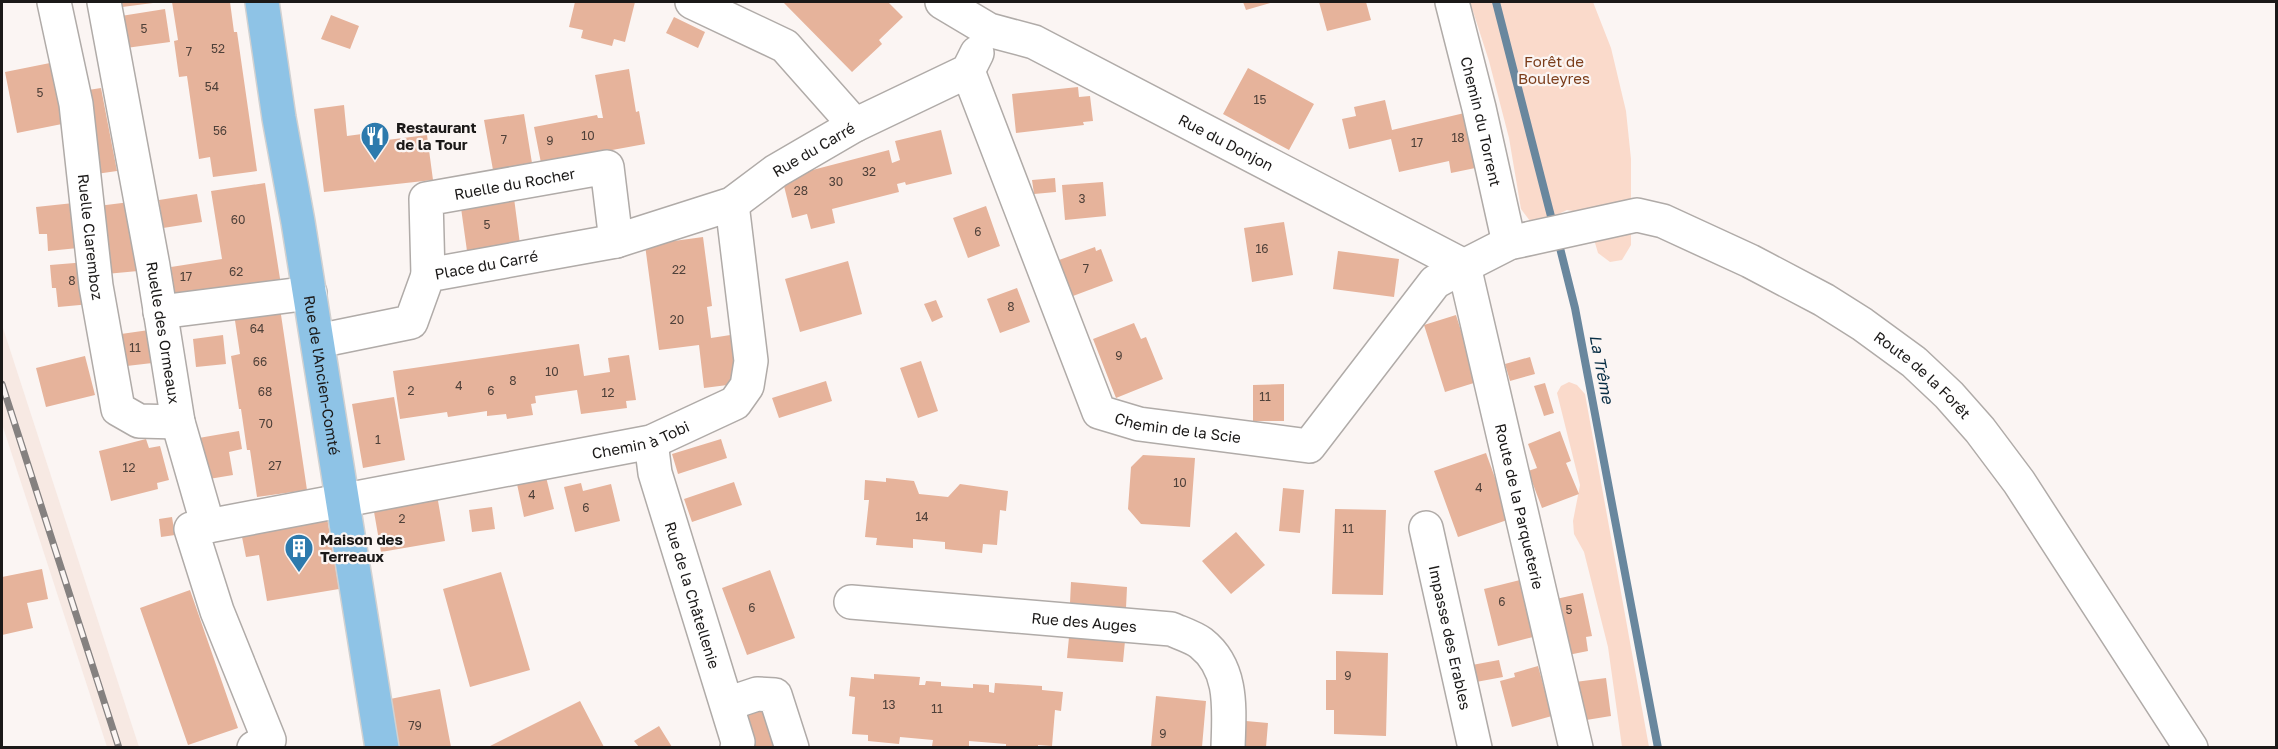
<svg xmlns="http://www.w3.org/2000/svg" width="2278" height="749" font-family="'Golos Text',sans-serif">
<rect width="100%" height="100%" fill="#fbf5f3"/>
<!-- built -->
<path fill="#f7e9e3" d="M2 325 139 747H107L2 424Z"/>
<!-- green -->
<path fill="#fadacb" d="M1470 2H1593L1611 48 1626 111 1631 159V245L1622 260 1610 262 1598 253 1588 219 1583 213 1567 210 1538 224 1530 221 1521 209 1509 138 1489 61Z
M1569 382 1577 385 1585 394 1649 747H1622L1608 647 1584 552 1574 534 1573 521 1580 485 1557 393 1561 386Z"/>
<g fill="none" stroke-linecap="round" stroke-linejoin="round">
<!-- stream -->
<path stroke="#69879e" stroke-width="8" d="M1496 2 1554 228
M1558 240 1575 308 1658 748"/>
</g>
<!-- building -->
<path fill="#e6b39b" d="M121 2H152L153 3 122 7Z
M172 2H230L234 32H237L257 171 213 177 210 157 199 159 187 76 179 77 174 41 178 40Z
M575 2H635L625 42 614 39 612 46 581 38 583 30 569 27Z
M783 2H888L903 17 879 40 882 44 852 72Z
M1243 2H1274L1246 10Z
M1319 2H1366L1371 20 1327 31Z
M165 9 170 42 126 48 121 16Z
M331 15 359 26 350 49 321 39Z
M674 17 705 32 698 48 666 33Z
M60 61 72 122 17 133 5 72Z
M1248 68 1314 104 1289 150 1223 114Z
M629 69 636 112 639 111 645 144 541 163 534 127 597 115 598 118H603L595 75Z
M1078 87 1079 97 1090 96 1093 121 1083 122 1084 125 1016 133 1012 94Z
M101 88 117 171 96 174 82 91Z
M1385 100 1392 130 1473 111 1485 166 1451 173 1449 161 1399 172 1391 139 1349 149 1342 119 1356 116 1354 107Z
M344 105 347 136 362 134 363 143 427 135 433 180 324 192 314 109Z
M524 114 532 163 493 170 484 120Z
M941 130 952 174 906 185 905 182 897 184 899 192 832 209 835 223 811 229 807 214 792 218 782 178 889 150 892 163 900 160 895 141Z
M1055 178 1056 192 1034 194 1032 180Z
M1103 182 1106 216 1065 220 1062 185Z
M265 183 281 285 176 302 171 267 222 259 211 191Z
M197 194 202 222 163 228 159 200Z
M514 198 520 244 467 251 461 208 499 203 498 200Z
M83 202 88 247 48 251 47 234H39L36 207Z
M130 202 138 271 106 274 98 206Z
M986 206 1000 246 968 258 953 218Z
M1284 222 1293 275 1252 282 1244 228Z
M703 237 712 306 707 307 711 338 737 334 743 383 704 388 699 345 659 350 645 245Z
M1095 247 1096 251 1101 249 1113 281 1073 296 1059 260Z
M1338 251 1399 259 1394 297 1333 289Z
M848 261 862 314 800 332 785 279Z
M87 262 91 304 58 307 56 288H52L50 265Z
M1017 288 1030 322 1000 333 987 299Z
M936 300 943 317 932 322 924 304Z
M280 308 307 490 257 497 250 450H247L241 409H239L231 356 240 354 234 314Z
M1456 315 1477 382 1445 392 1424 325Z
M1134 323 1141 339 1146 337 1163 379 1116 398 1093 339Z
M156 329 161 362 118 367 114 335Z
M223 335 226 364 196 367 193 339Z
M579 344 584 376 610 372 608 358 629 355 636 400 626 401 627 408 581 414 577 390 535 396 536 403 531 404 533 415 507 419 506 414 487 416V411L448 417 447 412 400 419 393 371Z
M85 356 95 395 46 407 36 368Z
M1530 357 1535 374 1510 381 1505 364Z
M921 361 938 411 918 418 900 368Z
M826 381 832 401 779 418 772 398Z
M1545 383 1554 413 1544 416 1534 386Z
M1284 384V421H1253V385Z
M394 397 405 460 363 468 352 404Z
M239 431 242 449 229 452 233 475 203 480 193 439Z
M1560 431 1571 461 1566 463 1579 494 1542 508 1528 471 1537 468 1528 444Z
M146 439 149 448 160 446 169 480 157 483 158 489 111 501 99 451Z
M721 439 727 458 678 474 672 454Z
M1486 453 1510 519 1458 537 1434 471Z
M1143 455 1195 458 1190 527 1141 524 1128 509 1131 467Z
M546 477 554 509 524 517 517 484Z
M886 478 914 481 919 494 948 497 960 484 1008 491 1006 511 1000 510 997 545 983 544 982 553 945 549V542L913 539V548L876 545 877 538 865 537 869 500H864L865 480 886 482Z
M734 482 742 505 692 522 684 499Z
M581 483 583 491 611 484 620 521 575 532 564 487Z
M1283 488 1304 490 1300 533 1279 531Z
M437 495 445 541 381 552 373 506Z
M492 507 495 529 472 532 469 510Z
M1335 509 1386 510 1383 595 1332 594Z
M172 517 175 535 161 537 159 519Z
M327 517 339 589 267 601 259 555 246 557 241 532Z
M1236 532 1265 565 1231 594 1202 561Z
M42 569 48 599 27 603 33 628 2 635V577Z
M770 570 795 638 747 655 722 588Z
M501 572 530 670 470 687 443 589Z
M1520 580 1533 637 1498 646 1484 589Z
M1071 582 1127 587 1126 608 1070 603Z
M190 590 238 728 188 745 140 608Z
M1583 593 1592 636 1586 637 1588 651 1568 655 1556 599Z
M1069 637 1125 641 1123 662 1067 658Z
M1336 651 1388 653 1386 736 1334 734V710H1326V680H1336Z
M1499 660 1503 677 1476 682 1472 665Z
M1538 666 1552 716 1512 727 1500 681 1515 677 1514 673Z
M874 674 920 677 919 685H925L926 681 941 682V686L973 688V684L989 685V692L994 693 995 683 1042 686V690L1063 692 1061 711 1055 710 1052 746 1038 745V747H1006V744L969 741V747H958L932 746 933 740 900 737 899 744 868 741V735L852 734 855 697 849 696 851 677 874 679Z
M1606 678 1611 716 1580 721 1575 682Z
M440 689 451 747H399L390 699Z
M1156 696 1206 701 1202 747H1151Z
M580 701 604 747H488Z
M767 707 780 747H755L744 714Z
M1246 721 1268 723 1266 747H1245Z
M659 726 672 747H639L634 741Z"/>
<g fill="none" stroke-linecap="round" stroke-linejoin="round">
<!-- minor casing -->
<g stroke="#b0aba8" stroke-width="36">
<g id="minor">
<path id="s1" d="M54 2 76 104 96 286 118 409 139 421 178 422"/>
<path id="s2" d="M104 2 153 266 178 422 208 526 651 442 735 403 747 386 751 361 732 204"/>
<path d="M692 2 785 46 855 125"/>
<path id="s3" d="M942 2 989 30 1034 42 1464 266 1509 243 1637 215 1663 221 1750 261 1824 300 1862 324 1914 362 1949 395 1980 430 2019 482 2191 748"/>
<path id="s4" d="M1452 2 1479 108 1509 243"/>
<path id="s5" d="M968 71 1099 412 1139 424 1309 446 1435 282 1464 266 1576 748"/>
<path id="s6" d="M428 275 426 199 607 167 616 241"/>
<path d="M160 312 310 293"/>
<path id="s7" d="M318 341 411 322 428 275 616 241 732 204 776 171 855 125 968 71 977 53"/>
<path id="s8" d="M651 442 655 473 738 742 737 748"/>
<path d="M208 526 191 529 217 611 269 740 254 748"/>
<path id="s9" d="M1426 528 1475 748"/>
<path id="s10" d="M851 602 1171 629C1180 633 1193 637 1201 643 1234 669 1229 710 1228 748"/>
<path d="M727 704 757 694 775 695 792 748"/>
</g>
</g>
<!-- major casing -->
<g stroke="#d1d1d1" stroke-width="36">
<g id="major">
<path id="s11" d="M262 2 279 118 298 222 382 748"/>
</g>
</g>
<!-- minor -->
<use href="#minor" stroke="#fff" stroke-width="33"/>
<!-- major -->
<use href="#major" stroke="#8ec3e6" stroke-width="33"/>
<!-- rail casing -->
<g stroke="#858180" stroke-width="7">
<path id="rail" d="M2 384 119 748"/>
</g>
<!-- rail -->
<use href="#rail" stroke="#fbf5f3" stroke-width="4.5" stroke-dasharray="14" stroke-linecap="butt"/>
</g>
<!-- icons -->
<defs>
<g id="restaurant-pin" transform="scale(1.5)"><path d="M0 17L-7.5 6A9.5 9.5 0 1 1 7.5 6Z" fill="#2d7aad" stroke="#fbf5f3"/><path d="M-5-6h1v4h1v-4h1v4h1v-4h1v5L-1.5 .5V6h-2V.5L-5-1ZM5-6V6H3V1.5H1.5Q1.5-4 5-6Z" fill="#fff"/></g>
<g id="building-pin" transform="scale(1.5)"><path d="M0 17L-7.5 6A9.5 9.5 0 1 1 7.5 6Z" fill="#2d7aad" stroke="#fbf5f3"/><path d="M-4-6H4V6H1V3H-1V6H-4ZM-2.5-4.3h1.7v1.8h-1.7ZM.8-4.3h1.7v1.8H.8ZM-2.5-1h1.7V.8h-1.7ZM.8-1h1.7V.8H.8Z" fill="#fff"/></g>
</defs>
<g fill-rule="evenodd">
<use href="#restaurant-pin" x="375" y="136"/>
<use href="#building-pin" x="299" y="548"/>
</g>
<g text-anchor="middle" dominant-baseline="central" stroke-width="4.5" stroke-linejoin="round" paint-order="stroke">
<!-- number labels -->
<g font-size="12" fill="#4e4039">
<text x="144" y="28">5</text>
<text x="218" y="48">52</text>
<text x="189" y="51">7</text>
<text x="212" y="86">54</text>
<text x="40" y="92">5</text>
<text x="1260" y="99">15</text>
<text x="220" y="130">56</text>
<text x="588" y="135">10</text>
<text x="1458" y="137">18</text>
<text x="504" y="139">7</text>
<text x="550" y="140">9</text>
<text x="1417" y="142">17</text>
<text x="869" y="171">32</text>
<text x="836" y="181">30</text>
<text x="801" y="190">28</text>
<text x="1082" y="198">3</text>
<text x="238" y="219">60</text>
<text x="487" y="224">5</text>
<text x="978" y="231">6</text>
<text x="1262" y="248">16</text>
<text x="1086" y="268">7</text>
<text x="679" y="269">22</text>
<text x="236" y="271">62</text>
<text x="186" y="276">17</text>
<text x="72" y="280">8</text>
<text x="1011" y="306">8</text>
<text x="677" y="319">20</text>
<text x="257" y="328">64</text>
<text x="135" y="347">11</text>
<text x="1119" y="355">9</text>
<text x="260" y="361">66</text>
<text x="552" y="371">10</text>
<text x="513" y="380">8</text>
<text x="459" y="385">4</text>
<text x="411" y="390">2</text>
<text x="491" y="390">6</text>
<text x="265" y="391">68</text>
<text x="608" y="392">12</text>
<text x="1265" y="396">11</text>
<text x="266" y="423">70</text>
<text x="378" y="439">1</text>
<text x="275" y="465">27</text>
<text x="129" y="467">12</text>
<text x="1180" y="482">10</text>
<text x="1479" y="487">4</text>
<text x="532" y="494">4</text>
<text x="586" y="507">6</text>
<text x="922" y="516">14</text>
<text x="402" y="518">2</text>
<text x="1348" y="528">11</text>
<text x="1502" y="601">6</text>
<text x="752" y="607">6</text>
<text x="1569" y="609">5</text>
<text x="1348" y="675">9</text>
<text x="889" y="704">13</text>
<text x="937" y="708">11</text>
<text x="415" y="725">79</text>
<text x="1163" y="733">9</text>
</g>
<!-- park labels -->
<g font-size="15" fill="#7b3d1b" stroke="#fbf5f3">
<text x="1554" y="61">Forêt de<tspan x="1554" dy="17">Bouleyres</tspan></text>
</g>
<!-- street labels -->
<g font-size="15" fill="#1b1918" stroke="#fbf5f3">
<text stroke="none"><textPath href="#s4" startOffset="123">Chemin du Torrent</textPath></text>
<text stroke="none"><textPath href="#s3" startOffset="318">Rue du Donjon</textPath></text>
<text stroke="none"><textPath href="#s7" startOffset="556">Rue du Carré</textPath></text>
<text stroke="none"><textPath href="#s6" startOffset="166">Ruelle du Rocher</textPath></text>
<text stroke="none"><textPath href="#s1" startOffset="238">Ruelle Claremboz</textPath></text>
<text stroke="none"><textPath href="#s7" startOffset="204">Place du Carré</textPath></text>
<text stroke="none"><textPath href="#s2" startOffset="336">Ruelle des Ormeaux</textPath></text>
<text stroke="none"><textPath href="#s11" startOffset="378">Rue de l'Ancien-Comté</textPath></text>
<text stroke="none"><textPath href="#s3" startOffset="1098">Route de la Forêt</textPath></text>
<text stroke="none"><textPath href="#s5" startOffset="446">Chemin de la Scie</textPath></text>
<text stroke="none"><textPath href="#s2" startOffset="976">Chemin à Tobi</textPath></text>
<text stroke="none"><textPath href="#s5" startOffset="1065">Route de la Parqueterie</textPath></text>
<text stroke="none"><textPath href="#s8" startOffset="159">Rue de la Châtellenie</textPath></text>
<text stroke="none"><textPath href="#s10" startOffset="234">Rue des Auges</textPath></text>
<text stroke="none"><textPath href="#s9" startOffset="112">Impasse des Erables</textPath></text>
</g>
<!-- poi labels -->
<g font-size="15" font-weight="bold" fill="#1b1918" stroke="#fbf5f3" text-anchor="start">
<text x="396" y="127">Restaurant<tspan x="396" dy="17">de la Tour</tspan></text>
<text x="320" y="539">Maison des<tspan x="320" dy="17">Terreaux</tspan></text>
</g>
<!-- water labels -->
<g font-size="16" font-style="italic" fill="#082e45" stroke="#fbf5f3">
<text transform="translate(1602 369) rotate(79)">La Trême</text>
</g>
</g>
<!-- border -->
<rect width="2278" height="749" fill="none" stroke="#1b1918" stroke-width="6"/>
</svg>
